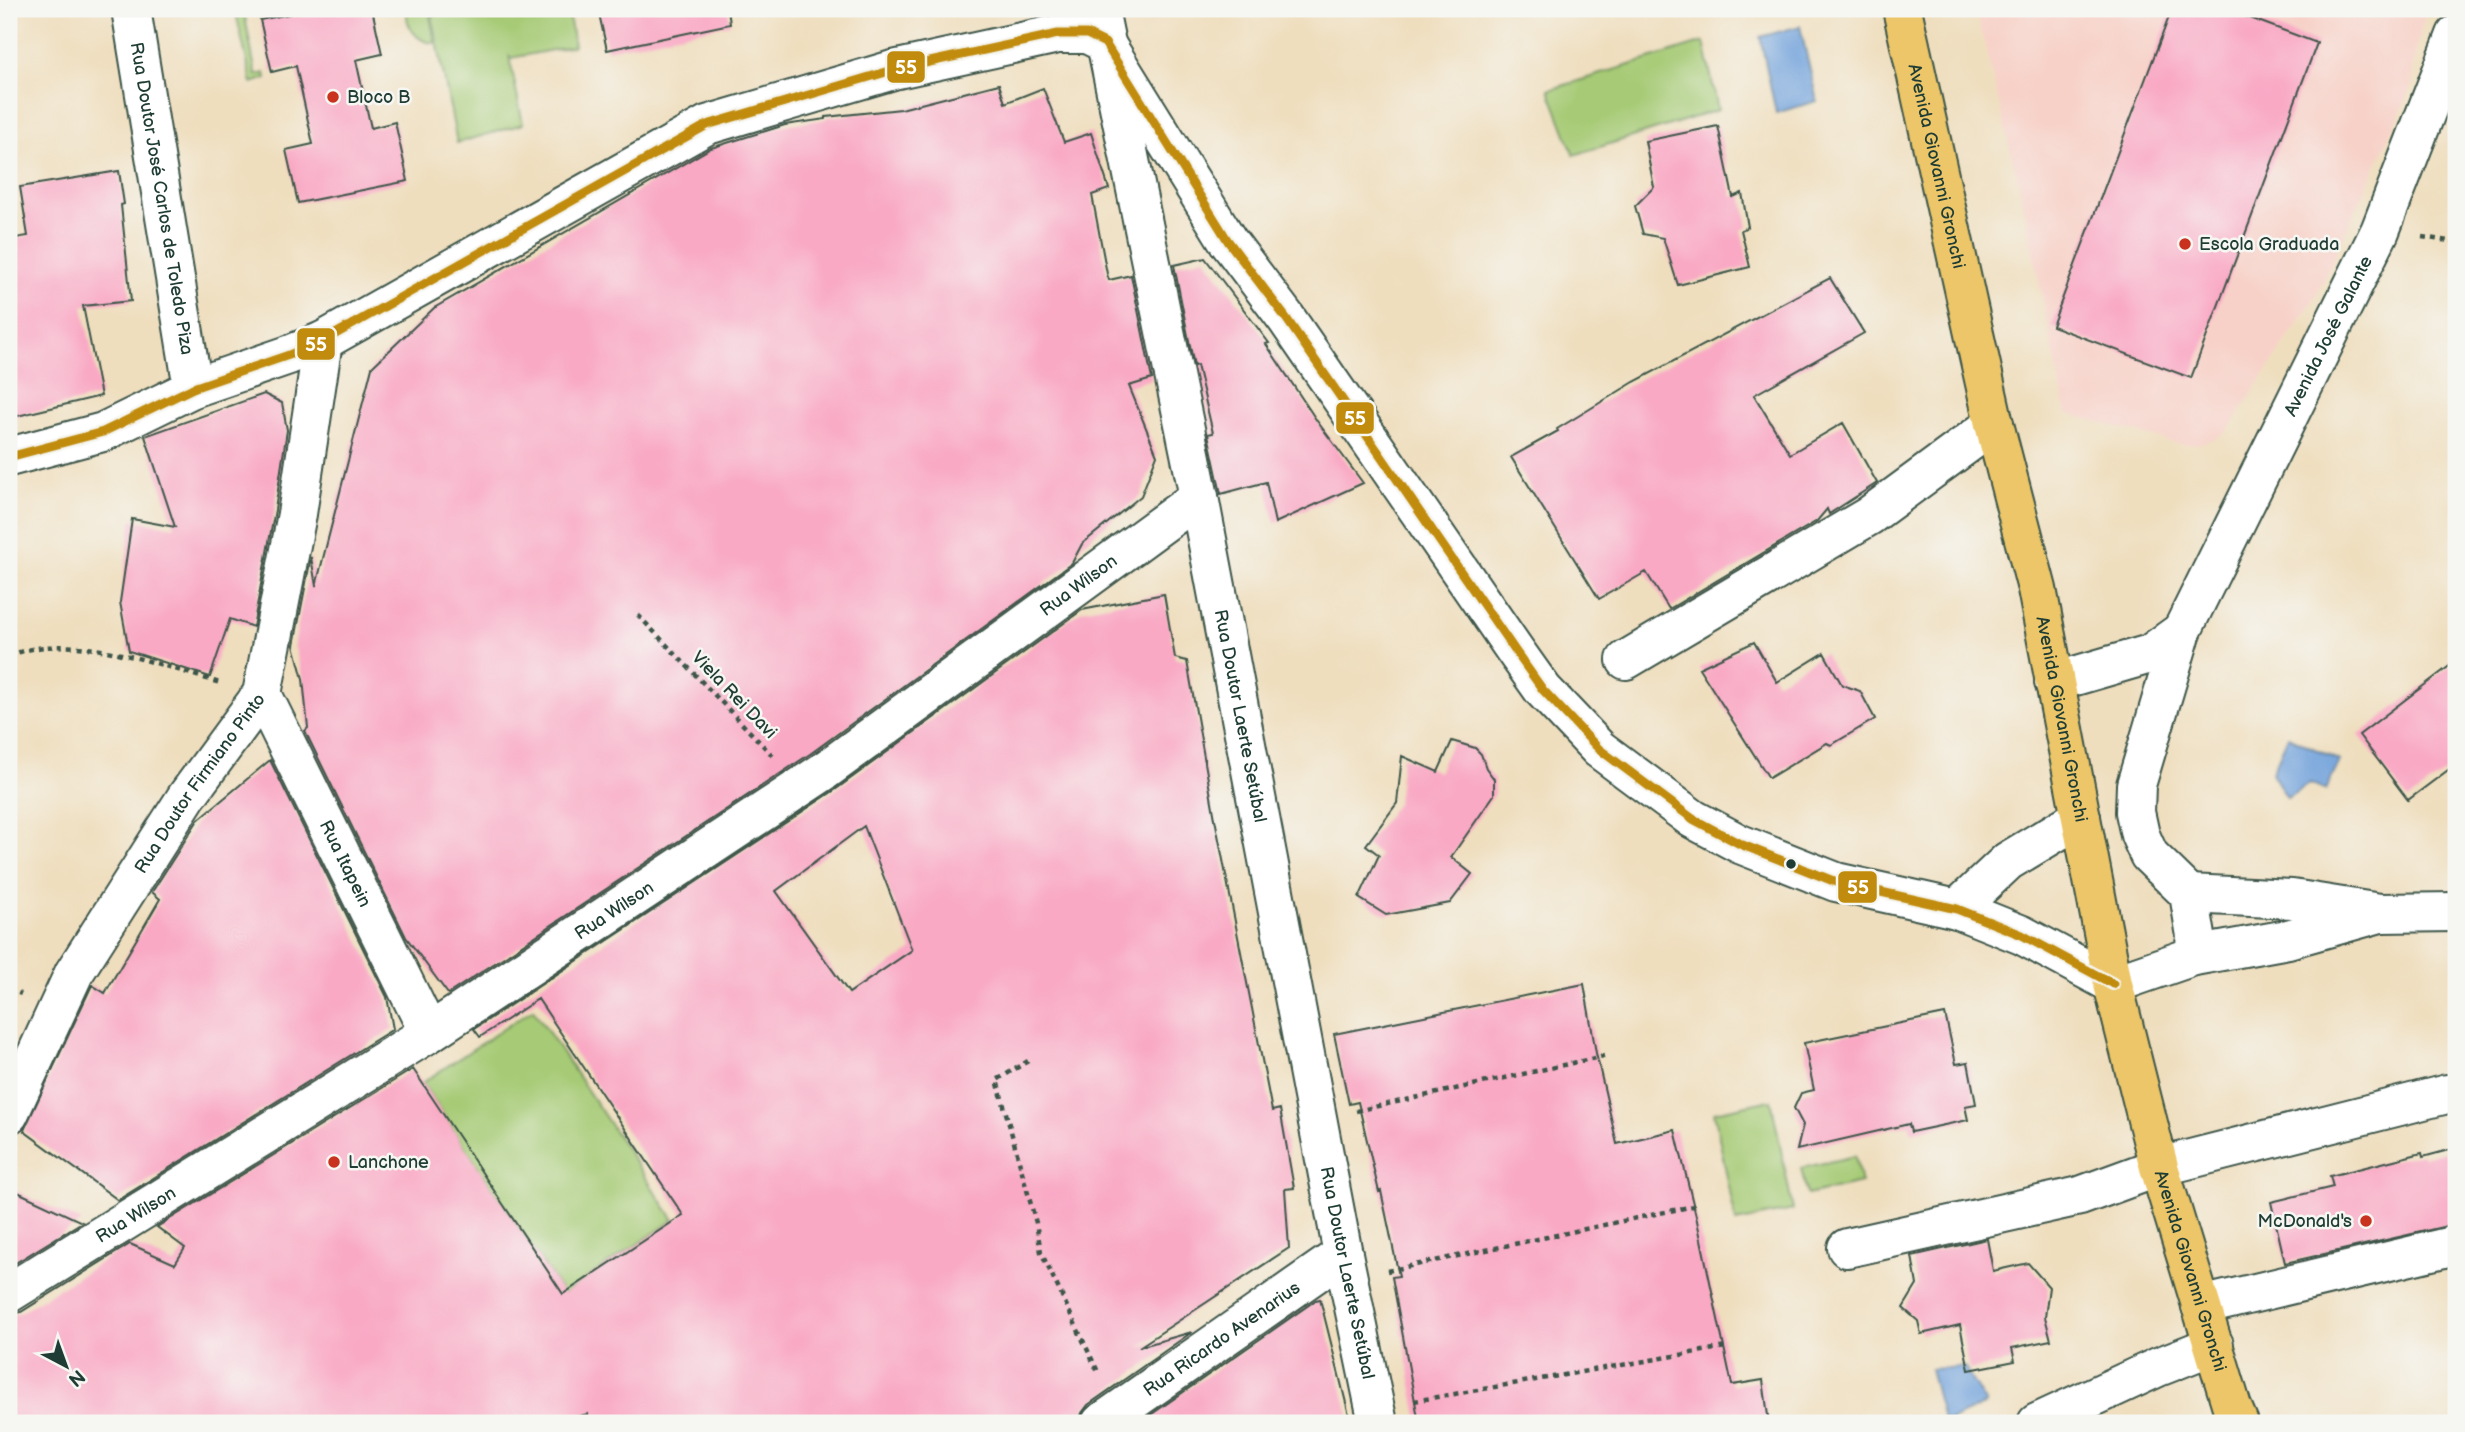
<svg xmlns="http://www.w3.org/2000/svg" width="2465" height="1432" font-family="'Balsamiq Sans',sans-serif">
<rect width="100%" height="100%" fill="#f6f6f2"/>
<filter id="ink" filterUnits="userSpaceOnUse"><feTurbulence type="fractalNoise" baseFrequency=".0143" numOctaves="2"/><feDisplacementMap in="SourceGraphic" scale="14" xChannelSelector="R" yChannelSelector="G"/><feConvolveMatrix kernelMatrix="1 2 1 2 8 2 1 2 1" color-interpolation-filters="sRGB"/></filter>
<filter id="wash" filterUnits="userSpaceOnUse"><feTurbulence type="fractalNoise" baseFrequency=".00686" numOctaves="4" result="noise"/><feDisplacementMap in="SourceGraphic" scale="28" xChannelSelector="R" yChannelSelector="G"/><feGaussianBlur stdDeviation="1.57" result="paint"/><feColorMatrix in="noise" values="0 0 0 0 0 0 0 0 0 0 0 0 0 0 0 0 0 1.4 0 .05"/><feComposite in="paint" operator="in"/></filter>
<g filter="url(#wash)">
<rect width="100%" height="100%" fill="#efdebe"/>
<!-- built -->
<path fill="#f7d1c8" d="M1976 9H2426L2413 63 2412 87 2316 296 2228 430 2214 439 2198 444H2179L2066 413 2021 193Z"/>
<!-- green -->
<path fill="#a6ca74" stroke="#628454" stroke-width="2" d="M235 9H261L244 12 256 75 265 73 266 78 252 83Z
M407 9H448L430 16 435 43C417 43 405 26 407 9Z
M463 9H568L574 46 511 58 509 55 523 124 457 143 432 16Z
M1704 42 1718 110 1574 155 1549 90Z
M533 1009 674 1220 563 1294 422 1083Z
M1771 1100 1793 1210 1736 1222 1714 1112Z
M1855 1156 1861 1183 1807 1195 1801 1168Z"/>
<!-- water -->
<path fill="#70a0da" stroke="#486e87" stroke-width="2" d="M1800 26 1817 101 1776 113 1760 37Z
M2288 736 2340 761 2326 790 2310 783 2287 798 2272 773Z
M1964 1367 1986 1404 1944 1423 1930 1369Z"/>
<g id="blocks">
<!-- building -->
<path fill="#f9a9c4" fill-rule="evenodd" d="M313 9H372L382 54 356 60 371 128 395 122 408 181 298 203 286 150 313 144 296 66 272 72 260 20Z
M598 9H728L730 24 607 50Z
M2172 9H2226L2317 43 2191 378 2052 326Z
M999 84 1005 103 1043 88 1064 142 1091 133 1109 189 1092 195 1107 274 1109 280 1131 275 1152 379 1129 386 1157 455 1141 496 1082 544 1072 563 810 754 448 994 406 937 305 731 308 728 303 679 294 645 311 557 316 586 372 367 434 308 711 148 785 125 826 119V117L901 109Z
M1718 126 1733 197 1742 193 1748 227 1741 230 1750 267 1678 285 1663 238 1643 234 1635 206 1654 187 1645 141Z
M119 171 124 204 121 205 131 301 83 306 101 396 9 418V239L28 236 20 187Z
M1205 258 1269 343 1266 344 1317 421 1363 483 1275 523 1266 482 1221 494 1208 434 1213 433 1197 365 1194 366 1174 265Z
M1830 278 1864 333 1754 395 1790 454 1843 423 1877 483 1829 514 1827 509 1817 521 1669 609 1646 572 1599 599 1511 457 1558 431 1557 429 1634 382Z
M264 394 282 403 287 430 275 510 253 627 230 619 210 677 129 651 120 602 132 519 175 527 145 436Z
M1164 594 1175 658 1187 661 1215 819 1272 1111 1280 1109 1294 1188 1285 1189 1289 1248 1139 1347 1192 1332 1088 1405 1082 1413 1079 1423H589L588 1414 550 1423H9V1315L21 1312 130 1244 175 1264 185 1248 157 1227 413 1069 563 1294 683 1215 538 999 480 1037 474 1029 835 790 1082 610ZM864 826 912 950 849 993 776 891Z
M1754 642 1777 682 1824 653 1842 685 1860 691 1875 719 1831 745 1827 743 1769 778 1699 668Z
M2456 661V764L2408 800 2359 735Z
M1452 741 1475 748 1481 754 1486 768 1494 779V795L1451 857 1472 874 1450 903 1386 915 1359 898 1379 855 1366 845 1397 803 1402 756 1438 772Z
M270 760 387 997 393 1029 118 1200 24 1131 25 1128 92 985 105 993 160 899 152 892 198 820Z
M1584 984 1596 1053 1617 1144 1675 1130 1696 1216 1732 1385 1763 1380 1769 1423H1419L1392 1277 1399 1276 1381 1191 1379 1192 1358 1102 1349 1104 1334 1034Z
M1945 1014 1956 1064 1968 1062 1976 1104 1965 1106 1968 1120 1911 1132 1909 1124 1797 1150 1803 1125 1794 1108 1801 1093 1814 1090 1804 1043Z
M2456 1148V1224L2285 1263 2271 1202 2333 1187 2330 1176 2422 1153 2423 1157Z
M9 1188 82 1222 9 1267Z
M1987 1239 1993 1271 2028 1263 2049 1287 2045 1317 2051 1340 2012 1348 2015 1361 1969 1370 1960 1325 1921 1334 1918 1321 1903 1308 1917 1285 1912 1256Z
M1320 1299 1351 1423H1139L1316 1300Z"/>
</g>
</g>
<g filter="url(#ink)">
<use href="#blocks" fill-opacity="0" stroke="#3e5549" stroke-width="2"/>
<g fill="none" stroke-linecap="round" stroke-linejoin="round">
<!-- minor casing -->
<g stroke="#3e5549" stroke-width="42">
<g id="minor">
<path id="s1" d="M131 9 193 388"/>
<path id="s2" d="M1099 9 1199 497 1343 1254 1378 1423"/>
<path d="M9 457 103 432 193 388 289 355 323 341 707 125 893 70 1058 34H1087L1105 43 1228 241 1286 318 1516 652 1543 690 1599 749 1693 819 1740 844 1836 882 1957 909 2022 935 2113 984 2194 956 2288 939 2380 913"/>
<path d="M1626 660 1869 516 1994 424"/>
<path d="M2054 682 2150 654 2182 631"/>
<path id="s3" d="M262 694 429 1033"/>
<path d="M2189 894 2292 899 2380 913 2456 912"/>
<path d="M1957 909 2008 861 2081 817"/>
<path id="s4" d="M2194 956 2196 936 2189 894 2149 855 2140 835 2135 812 2136 785 2182 631 2380 231 2456 35"/>
<path id="s5" d="M9 1114 74 973 187 796 262 694 297 514 323 341"/>
<path d="M1847 1248 2080 1196 2159 1167 2447 1094 2456 1095"/>
<path id="s6" d="M9 1293 429 1033 823 772 1199 497"/>
<path d="M2201 1306 2456 1245"/>
<path id="s7" d="M1101 1423 1343 1254"/>
<path d="M2037 1423 2158 1367 2214 1345"/>
</g>
</g>
<!-- major casing -->
<g stroke="#3e5549" stroke-width="42">
<g id="major">
<path id="s8" d="M1902 9 1994 424 2037 589 2113 984 2159 1167 2232 1407 2239 1423"/>
</g>
</g>
<!-- path -->
<path stroke="#3e5549" stroke-width="4.5" stroke-dasharray="5 5" stroke-linecap="butt" d="M2422 237 2456 242
M638 615 773 756
M9 656C71 629 159 665 220 683
M9 989 21 994
M1028 1061 997 1080 1036 1223 1041 1252 1099 1374
M1356 1111 1604 1056
M1387 1271 1698 1205
M1414 1401 1726 1347"/>
<!-- minor -->
<use href="#minor" stroke="#fff" stroke-width="38"/>
<!-- major -->
<use href="#major" stroke="#ecc669" stroke-width="38"/>
<!-- bus-1 casing -->
<g stroke="#f6f6f2" stroke-width="14">
<path id="bus-1" d="M9 457 103 432 193 388 289 355 323 341 707 125 893 70 1058 34H1087L1105 43 1228 241 1286 318 1516 652 1543 690 1599 749 1693 819 1740 844 1836 882 1957 909 2022 935 2113 984"/>
</g>
<!-- bus-1 -->
<use href="#bus-1" stroke="#c18c0d" stroke-width="9"/>
</g>
</g>
<!-- markers -->
<g fill="#c8321e" stroke="#f6f6f2" stroke-width="2.5">
<circle cx="333" cy="97" r="7"/>
<circle cx="2185" cy="244" r="7"/>
<circle cx="334" cy="1162" r="7"/>
<circle cx="2366" cy="1221" r="7"/>
</g>
<circle fill="#1f3d34" stroke="#f6f6f2" stroke-width="2.5" cx="1791" cy="864" r="6"/>
<g text-anchor="middle" dominant-baseline="central" stroke-width="5" stroke-linejoin="round" paint-order="stroke">
<!-- poi labels -->
<g font-size="18" fill="#1f3d34" stroke="#f6f6f2" text-anchor="start">
<text x="347" y="97">Bloco B</text>
<text x="2199" y="244">Escola Graduada</text>
<text x="348" y="1162">Lanchone</text>
<text x="2352" y="1221" text-anchor="end">McDonald's</text>
</g>
<!-- street labels -->
<g font-size="18" fill="#1f3d34" stroke="#f6f6f2">
<text stroke="none"><textPath href="#s8" startOffset="161">Avenida Giovanni Gronchi</textPath></text>
<text stroke="none"><textPath href="#s1" startOffset="192">Rua Doutor José Carlos de Toledo Piza</textPath></text>
<text stroke="none"><textPath href="#s4" startOffset="681">Avenida José Galante</textPath></text>
<text stroke="none"><textPath href="#s6" startOffset="1283">Rua Wilson</textPath></text>
<text transform="translate(734 695) rotate(46)">Viela Rei Davi</text>
<text stroke="none"><textPath href="#s2" startOffset="721">Rua Doutor Laerte Setúbal</textPath></text>
<text stroke="none"><textPath href="#s8" startOffset="728">Avenida Giovanni Gronchi</textPath></text>
<text stroke="none"><textPath href="#s5" startOffset="383">Rua Doutor Firmiano Pinto</textPath></text>
<text stroke="none"><textPath href="#s3" startOffset="189">Rua Itapein</textPath></text>
<text stroke="none"><textPath href="#s6" startOffset="716">Rua Wilson</textPath></text>
<text stroke="none"><textPath href="#s6" startOffset="149">Rua Wilson</textPath></text>
<text stroke="none"><textPath href="#s8" startOffset="1295">Avenida Giovanni Gronchi</textPath></text>
<text stroke="none"><textPath href="#s2" startOffset="1288">Rua Doutor Laerte Setúbal</textPath></text>
<text stroke="none"><textPath href="#s7" startOffset="147">Rua Ricardo Avenarius</textPath></text>
</g>
</g>
<g stroke="#f6f6f2" stroke-width="2.5">
<rect x="886" y="50" width="40" height="34" rx="7" fill="#c18c0d"/>
<rect x="296" y="327" width="40" height="34" rx="7" fill="#c18c0d"/>
<rect x="1335" y="401" width="40" height="34" rx="7" fill="#c18c0d"/>
<rect x="1837" y="870" width="41" height="34" rx="7" fill="#c18c0d"/>
</g>
<g font-size="19" text-anchor="middle" font-weight="bold" fill="#fff">
<text x="906" y="74">55</text>
<text x="316" y="351">55</text>
<text x="1355" y="425">55</text>
<text x="1858" y="894">55</text>
</g>
<!-- margin -->
<rect width="2465" height="1432" fill="none" stroke="#f6f6f2" stroke-width="35"/>
<!-- north arrow -->
<g transform="translate(66 1366) rotate(139)" stroke="#f6f6f2" stroke-width="5" paint-order="stroke">
<path d="M0-5L12 26L0 18L-12 26Z" fill="#1f3d34"/>
<text y="-10" font-size="19" font-weight="bold" text-anchor="middle" fill="#1f3d34">N</text>
</g>
</svg>
